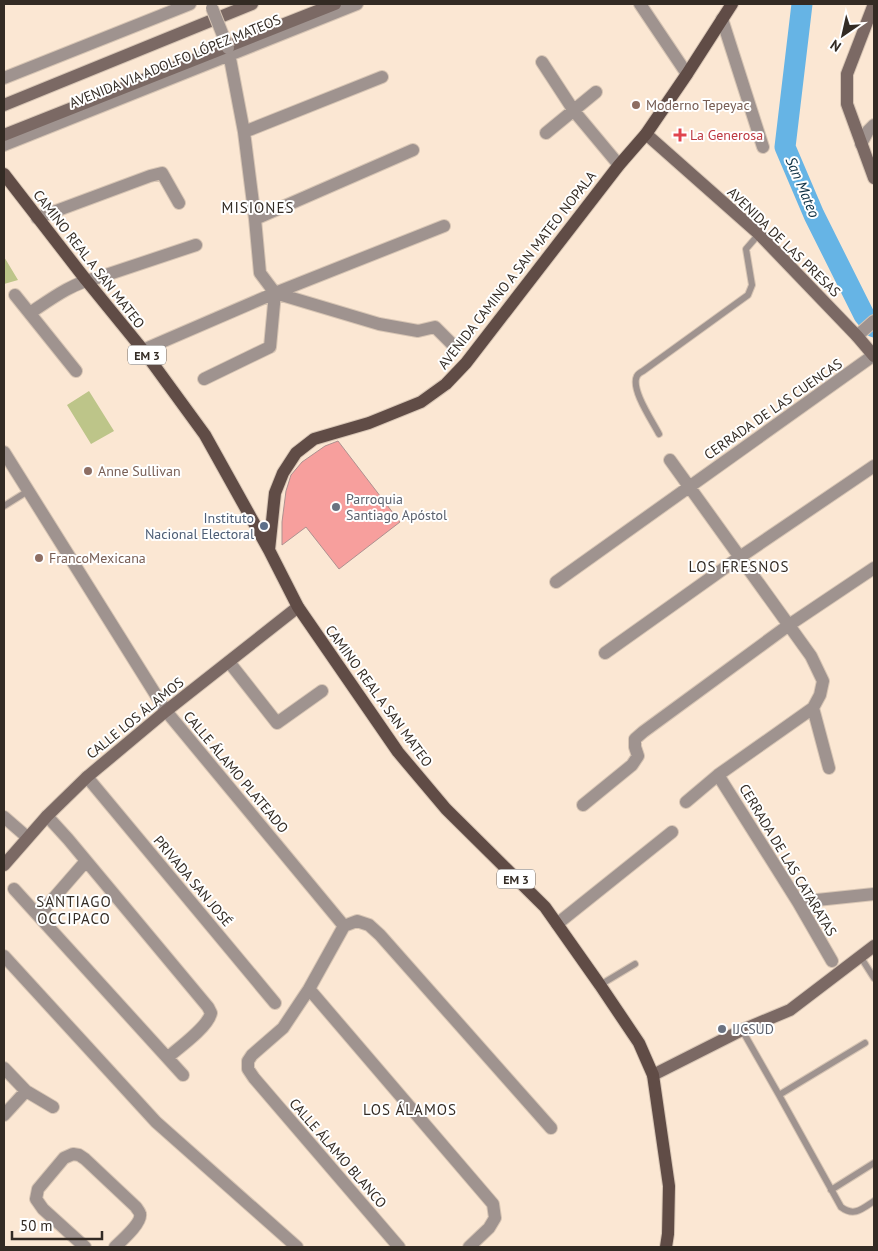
<svg xmlns="http://www.w3.org/2000/svg" width="878" height="1251" font-family="'PT Sans',sans-serif">
<rect width="100%" height="100%" fill="#fbe7d3"/>
<!-- green -->
<path fill="#bdc589" d="M4 257 6 260 18 280 4 284Z
M89 391 114 431 91 444 67 405Z"/>
<g fill="none" stroke-linecap="round" stroke-linejoin="round">
<!-- river -->
<path stroke="#66b4e5" stroke-width="21" d="M802 4 785 147 814 215 864 315 874 327"/>
</g>
<!-- building -->
<path fill="#f79f9d" stroke="#ae9190" d="M338 441 400 522 339 569 306 527 282 545V522L286 491 291 475 302 462 325 446Z"/>
<g fill="none" stroke-linecap="round" stroke-linejoin="round">
<!-- lane casing -->
<g stroke="#d7c5b4" stroke-width="8">
<path id="lane" d="M659 434C653 422 630 389 637 376 638 374 641 372 643 371L748 295 752 285 746 249 759 234
M4 506 28 491
M860 956 874 978
M600 985 635 964
M742 1030 779 1095 841 1207C854 1217 862 1209 874 1201
M779 1095 865 1043
M831 1190 874 1163"/>
</g>
<!-- street casing -->
<g stroke="#d7c5b4" stroke-width="14">
<path id="street" d="M640 4 687 74
M722 19 763 147
M228 48 244 132 255 219 260 273 275 293 379 324 418 331 435 327 455 347
M542 62 574 111 619 165
M4 78 190 4
M244 132 382 77
M546 133 596 92
M861 144 868 131 874 125
M4 145 357 4
M37 218 150 176 162 173 179 203
M255 219 413 150
M15 295 76 371
M30 313C51 299 72 283 97 278L196 245
M857 336 874 321
M143 350 275 293 444 226
M204 379 270 347 275 293
M4 452 166 711 344 926
M670 460 811 656 823 681 820 695 813 708 718 775 686 802
M556 582 874 355
M605 653 740 557 874 466
M229 662 277 723 322 691
M813 708 829 768
M718 775 798 902 832 961
M87 777 275 1003
M583 805 632 765 638 756 635 747V739L643 732 789 625 874 568
M47 816 68 839 208 1007 211 1013C208 1027 180 1047 168 1057
M4 817 27 837
M14 889 183 1075
M798 902 874 894
M39 915 86 861
M557 924 672 832
M4 956 156 1122 297 1247
M309 989 493 1204 495 1218 489 1228 469 1247
M4 1068 26 1091 53 1107
M4 1115 26 1091
M85 1247 43 1209 36 1199 38 1189 64 1158 73 1154 79 1155 85 1159 136 1207C137 1209 140 1212 140 1214 142 1223 121 1241 115 1247
M399 1247 254 1078 248 1069V1061L252 1055 283 1028 309 989 344 926 357 921 369 925 380 935 551 1128"/>
</g>
<!-- secondary casing -->
<g stroke="#d7c5b4" stroke-width="14">
<path id="secondary" d="M874 4 847 74V104L874 178
M4 105 252 4
M646 134 759 234 857 336 874 356
M4 135 335 4
M4 865 47 816 87 777 166 711 298 607
M653 1075 742 1030 790 1010 874 946"/>
</g>
<!-- primary casing -->
<g stroke="#d7c5b4" stroke-width="14">
<path id="primary" d="M4 174 86 280 143 350 205 435 269 550 298 607 398 752 446 809 545 907 600 985 639 1043 653 1075 669 1186 668 1234 666 1247
M269 550 275 493 283 473 296 453 314 439 369 423 421 402 446 384 466 363 619 165 646 134 687 74 732 4"/>
</g>
<!-- lane -->
<use href="#lane" stroke="#9f938f" stroke-width="6"/>
<!-- street -->
<use href="#street" stroke="#9f938f" stroke-width="12"/>
<!-- secondary -->
<use href="#secondary" stroke="#7b6964" stroke-width="12"/>
<!-- primary -->
<use href="#primary" stroke="#604c46" stroke-width="12"/>
<!-- street-bridge casing -->
<g stroke="#d7c5b4" stroke-width="14" stroke-linecap="butt">
<path id="street-bridge" d="M212 8 228 48"/>
</g>
<!-- street-bridge -->
<use href="#street-bridge" stroke="#9f938f" stroke-width="12"/>
</g>
<!-- markers -->
<g fill="#8d6e63" stroke="#fff" stroke-width="2">
<circle cx="636" cy="105" r="5"/>
<circle cx="88" cy="471" r="5"/>
<circle cx="39" cy="558" r="5"/>
</g>
<path fill="#e0444e" stroke="#fff" stroke-width="2" d="M677.5 127.5h5v5h5v5h-5v5h-5v-5h-5v-5h5z"/>
<g fill="#6b7280" stroke="#fff" stroke-width="2">
<circle cx="336" cy="507" r="5"/>
<circle cx="722" cy="1029" r="5"/>
</g>
<circle fill="#5c6f8a" stroke="#fff" stroke-width="2" cx="264" cy="526" r="5"/>
<g text-anchor="middle" dominant-baseline="central" stroke-width="4" stroke-linejoin="round" paint-order="stroke">
<!-- shield labels -->
<g fill="#fff" stroke="#706b66" stroke-width="1">
<rect x="128" y="345.5" width="38" height="19" rx="4"/>
<rect x="497" y="869.5" width="38" height="19" rx="4"/>
</g>
<g font-size="12" font-weight="bold" fill="#332b24">
<text x="147" y="355">EM 3</text>
<text x="516" y="879">EM 3</text>
</g>
<!-- street labels -->
<g font-size="14" fill="#332b24" stroke="#fff">
<text transform="translate(175 61) rotate(-22)">AVENIDA VIA ADOLFO LÓPEZ MATEOS</text>
<text transform="translate(784 242) rotate(44)">AVENIDA DE LAS PRESAS</text>
<text transform="translate(89 259) rotate(52)">CAMINO REAL A SAN MATEO</text>
<text transform="translate(517 270) rotate(-52)">AVENIDA CAMINO A SAN MATEO NOPALA</text>
<text transform="translate(773 409) rotate(-35)">CERRADA DE LAS CUENCAS</text>
<text transform="translate(379 696) rotate(54)">CAMINO REAL A SAN MATEO</text>
<text transform="translate(135 718) rotate(-39)">CALLE LOS ÁLAMOS</text>
<text transform="translate(236 772) rotate(50)">CALLE ÁLAMO PLATEADO</text>
<text transform="translate(788 860) rotate(59)">CERRADA DE LAS CATARATAS</text>
<text transform="translate(193 881) rotate(50)">PRIVADA SAN JOSÉ</text>
<text transform="translate(338 1153) rotate(49)">CALLE ÁLAMO BLANCO</text>
</g>
<!-- education labels -->
<g font-size="14" fill="#785e54" stroke="#fff" text-anchor="start">
<text x="646" y="105">Moderno Tepeyac</text>
<text x="98" y="471">Anne Sullivan</text>
<text x="49" y="558">FrancoMexicana</text>
</g>
<!-- health labels -->
<g font-size="14" fill="#be3a42" stroke="#fff" text-anchor="start">
<text x="690" y="135">La Generosa</text>
</g>
<!-- worship labels -->
<g font-size="14" fill="#5b616d" stroke="#fff" text-anchor="start">
<text x="346" y="499">Parroquia<tspan x="346" dy="16">Santiago Apóstol</tspan></text>
<text x="732" y="1029">IJCSUD</text>
</g>
<!-- service labels -->
<g font-size="14" fill="#4e5e75" stroke="#fff" text-anchor="end">
<text x="254" y="518">Instituto<tspan x="254" dy="16">Nacional Electoral</tspan></text>
</g>
<!-- water labels -->
<g font-size="15" font-style="italic" fill="#0d3044" stroke="#fff">
<text transform="translate(803 187) rotate(67)">San Mateo</text>
</g>
<!-- neighbourhood labels -->
<g font-size="15" letter-spacing="1" fill="#332b24" stroke="#fff">
<text x="258" y="207">MISIONES</text>
<text x="739" y="566">LOS FRESNOS</text>
<text x="74" y="901">SANTIAGO<tspan x="74" dy="17">OCCIPACO</tspan></text>
<text x="410" y="1109">LOS ÁLAMOS</text>
</g>
</g>
<!-- border -->
<rect width="878" height="1251" fill="none" stroke="#332b24" stroke-width="10"/>
<!-- north arrow -->
<g transform="translate(843 35) rotate(214)" stroke="#ffffff" stroke-width="4" paint-order="stroke">
<path d="M0-4L9 19L0 12L-9 19Z" fill="#332b24"/>
<text y="-8" font-size="14" font-weight="bold" text-anchor="middle" fill="#332b24">N</text>
</g>
<!-- scale -->
<path d="M12 1231v8h90v-8" fill="none" stroke="#332b24" stroke-width="2.5"/>
<text x="20" y="1231" font-size="15" fill="#332b24" stroke="#ffffff" stroke-width="4" paint-order="stroke">50 m</text>
</svg>
